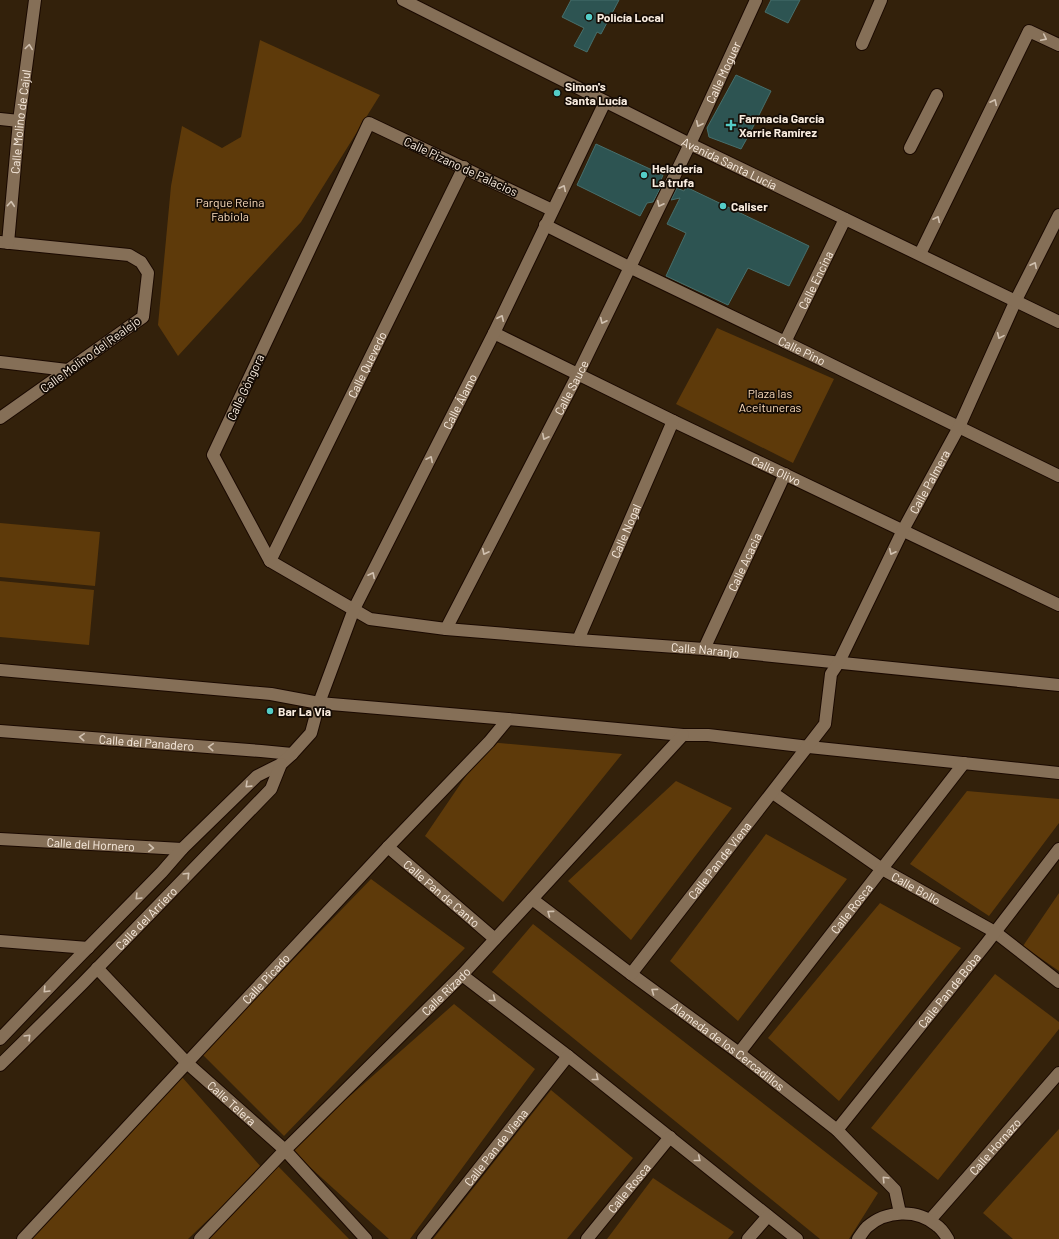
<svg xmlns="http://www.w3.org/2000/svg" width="1059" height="1239" font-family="Barlow,sans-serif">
<rect width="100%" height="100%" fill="#33210b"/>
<!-- green -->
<path fill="#5e3a0a" d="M260 40 380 95 301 222 178 356 158 325 171 186 182 126 222 148 241 137Z
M717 328 834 379 793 463 676 404Z
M0 523 100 532 95 586 0 577Z
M0 581 94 590 89 645 0 637Z
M489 742 622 754 503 902 425 836Z
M676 781 732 808 631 940 568 881Z
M967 791 1059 799V823L989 916 910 864Z
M766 834 847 879 738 1021 670 961Z
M371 879 465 948 284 1136 202 1054Z
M1059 893V971L1023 946Z
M880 903 961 948 839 1101 768 1038Z
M533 924 878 1193 849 1239H820L492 972Z
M995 974 1059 1022V1029L938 1180 871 1128Z
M454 1004 535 1069 410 1239H389L290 1149Z
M182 1077 262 1168 188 1239H31Z
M551 1090 633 1158 567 1239H433Z
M1059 1129V1239H1013L983 1213Z
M276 1164 349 1239H206Z
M653 1178 734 1232 728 1239H607Z"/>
<!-- building -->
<path fill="#2d5452" stroke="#476f6c" d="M571 0H619L601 34 597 32 587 52 574 46 584 28 562 17Z
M771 0H800L788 23 765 12Z
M736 75 771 91 750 133 741 149 709 137 707 128Z
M596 144 663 175 661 180 664 181 653 202 647 203 640 216 577 185Z
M686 187 809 246 789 286 748 268 728 305 666 276 686 233 667 224 680 198 671 200 677 188 684 191Z"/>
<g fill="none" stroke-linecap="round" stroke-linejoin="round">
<!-- street casing -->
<g stroke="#1a0900" stroke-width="14">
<g id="street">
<path d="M862 44 881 0"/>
<path d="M0 119 19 121"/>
<path d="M910 148 937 95"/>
<path id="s1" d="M552 210 369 123 213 455 270 561 370 619 446 629 578 640 704 649 1059 685"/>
<path id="s2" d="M545 225 629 267 785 342 1059 476"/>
<path d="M0 242 129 255 141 262 148 273 143 317 0 418"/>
<path id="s3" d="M8 243 19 121 35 0"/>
<path d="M920 254 1029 31 1059 45"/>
<path id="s4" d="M494 333 673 421 1059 605"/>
<path id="s5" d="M785 342 845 219"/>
<path d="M0 362 67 370"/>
<path id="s6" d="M270 561 464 167"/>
<path id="s7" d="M446 629 578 374 690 144 756 0"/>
<path id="s8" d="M578 640 673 421"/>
<path id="s9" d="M704 649 785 474"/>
<path d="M0 670 271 694 319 703 508 719 683 735H708L809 747 1059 773"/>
<path id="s10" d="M0 731 261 751 292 754"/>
<path id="s11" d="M773 793 882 869 995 932 1059 982"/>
<path id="s12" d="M0 839 182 849"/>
<path id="s13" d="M388 847 495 939"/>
<path id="s14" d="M532 899 631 974 739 1053 837 1130 895 1190 900 1213"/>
<path d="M0 941 88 948"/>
<path id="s15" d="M97 968 187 1063 285 1150 366 1239"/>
<path id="s16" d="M631 974 825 724 831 674 839 662 903 530 959 427 1016 300 1059 215"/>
<path d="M462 975 568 1056 797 1239"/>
<path id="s17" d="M0 1039 66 970 162 872 182 849 257 776 281 764 292 754 311 733 319 703 354 609 494 333 605 102"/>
<path id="s18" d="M739 1053 964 763"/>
<path id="s19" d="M0 1065 82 984 271 789 281 764"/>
<path id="s20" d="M837 1130 986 944 1059 849"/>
<path id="s21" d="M930 1220 1059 1073"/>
<path id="s22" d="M23 1239 388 847 489 742 508 719"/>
<path id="s23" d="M200 1239 285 1150 462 975 683 735"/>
<path id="s24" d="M423 1239 568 1056"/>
<path id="s25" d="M587 1239 670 1137"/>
<path d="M748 1239 768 1216"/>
<path d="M858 1239C861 1235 864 1230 867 1227 886 1210 917 1209 936 1225 941 1228 945 1234 948 1239"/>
</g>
</g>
<!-- secondary casing -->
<g stroke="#1a0900" stroke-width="14">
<g id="secondary">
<path id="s26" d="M403 0 690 144 1059 322"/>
</g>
</g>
<!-- street -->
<use href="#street" stroke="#856f57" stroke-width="12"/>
<!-- secondary -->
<use href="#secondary" stroke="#856f57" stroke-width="12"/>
</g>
<!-- one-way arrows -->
<defs><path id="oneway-chevron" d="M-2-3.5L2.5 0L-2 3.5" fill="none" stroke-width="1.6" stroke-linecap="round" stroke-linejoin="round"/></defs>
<g stroke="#d1c1b0">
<use href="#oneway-chevron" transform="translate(1044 38) rotate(26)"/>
<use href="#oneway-chevron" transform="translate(29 47) rotate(-82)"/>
<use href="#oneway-chevron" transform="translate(994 102) rotate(-64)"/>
<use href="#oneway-chevron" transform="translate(699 124) rotate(115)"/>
<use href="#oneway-chevron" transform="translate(563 188) rotate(-64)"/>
<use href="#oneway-chevron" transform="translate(11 204) rotate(-85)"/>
<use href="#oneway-chevron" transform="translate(660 204) rotate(116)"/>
<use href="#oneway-chevron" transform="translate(937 219) rotate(-64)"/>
<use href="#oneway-chevron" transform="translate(1034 265) rotate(-63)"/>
<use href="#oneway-chevron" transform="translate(501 318) rotate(-65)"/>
<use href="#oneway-chevron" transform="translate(603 321) rotate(116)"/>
<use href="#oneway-chevron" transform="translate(1000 336) rotate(114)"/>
<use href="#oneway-chevron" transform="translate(545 437) rotate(117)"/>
<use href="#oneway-chevron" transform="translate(430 459) rotate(-63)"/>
<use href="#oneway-chevron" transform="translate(485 552) rotate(117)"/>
<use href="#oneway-chevron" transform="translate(892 552) rotate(116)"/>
<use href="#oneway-chevron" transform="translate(372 575) rotate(-63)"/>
<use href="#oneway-chevron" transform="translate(82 737) rotate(-176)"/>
<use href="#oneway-chevron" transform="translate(211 747) rotate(-176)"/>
<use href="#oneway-chevron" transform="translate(248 785) rotate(136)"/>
<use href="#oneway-chevron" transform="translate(151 848) rotate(3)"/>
<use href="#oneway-chevron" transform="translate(187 875) rotate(-46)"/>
<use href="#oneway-chevron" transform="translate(138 897) rotate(134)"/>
<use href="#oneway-chevron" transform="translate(550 913) rotate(-143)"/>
<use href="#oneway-chevron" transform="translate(46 990) rotate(134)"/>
<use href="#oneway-chevron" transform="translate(654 991) rotate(-144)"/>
<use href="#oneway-chevron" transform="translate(493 999) rotate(38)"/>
<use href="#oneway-chevron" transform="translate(28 1037) rotate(-45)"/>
<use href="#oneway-chevron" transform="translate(596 1078) rotate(39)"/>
<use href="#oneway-chevron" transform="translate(698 1159) rotate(39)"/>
<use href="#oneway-chevron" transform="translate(885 1179) rotate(-134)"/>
</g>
<!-- markers -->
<g fill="#54cdc7" stroke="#150c05" stroke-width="1.5">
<circle cx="589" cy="17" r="4"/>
<circle cx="557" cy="93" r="4"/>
<path d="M729 119h4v4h4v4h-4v4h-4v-4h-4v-4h4z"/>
<circle cx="644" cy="175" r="4"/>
<circle cx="723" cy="206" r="4"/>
<circle cx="270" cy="711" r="4"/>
</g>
<g text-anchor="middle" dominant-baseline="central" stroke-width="3.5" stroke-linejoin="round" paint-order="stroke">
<!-- poi labels -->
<g font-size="12" font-weight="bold" fill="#faede0" stroke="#150c05" text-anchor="start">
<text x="597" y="17">Policía Local</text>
<text x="565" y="86">Simon's<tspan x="565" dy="14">Santa Lucía</tspan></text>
<text x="739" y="118">Farmacia García<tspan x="739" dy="14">Xarrie Ramírez</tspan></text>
<text x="652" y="168">Heladería<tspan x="652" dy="14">La trufa</tspan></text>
<text x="731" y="206">Caliser</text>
<text x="278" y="711">Bar La Vía</text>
</g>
<!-- street labels -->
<g font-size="12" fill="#faede0" stroke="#150c05">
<text stroke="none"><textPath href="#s7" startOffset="622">Calle Moguer</textPath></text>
<text stroke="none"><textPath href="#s3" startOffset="122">Calle Molino de Cajul</textPath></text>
<text stroke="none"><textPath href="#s26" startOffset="365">Avenida Santa Lucía</textPath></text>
<text transform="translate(461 166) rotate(25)">Calle Pizano de Palacios</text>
<text stroke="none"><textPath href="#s5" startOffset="69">Calle Encina</textPath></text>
<text stroke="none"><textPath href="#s2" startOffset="286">Calle Pino</textPath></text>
<text transform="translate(90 354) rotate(-36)">Calle Molino del Realejo</text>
<text stroke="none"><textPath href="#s6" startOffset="219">Calle Quevedo</textPath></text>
<text transform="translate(245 387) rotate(-65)">Calle Góngora</text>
<text stroke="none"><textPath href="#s7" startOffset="272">Calle Sauce</textPath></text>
<text stroke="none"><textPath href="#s17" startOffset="802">Calle Álamo</textPath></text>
<text stroke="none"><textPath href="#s4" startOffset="314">Calle Olivo</textPath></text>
<text stroke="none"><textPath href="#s16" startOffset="583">Calle Palmera</textPath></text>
<text stroke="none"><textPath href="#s8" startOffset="119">Calle Nogal</textPath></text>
<text stroke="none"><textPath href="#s9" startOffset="96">Calle Acacia</textPath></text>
<text stroke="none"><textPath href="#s1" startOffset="1142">Calle Naranjo</textPath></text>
<text stroke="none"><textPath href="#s10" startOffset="147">Calle del Panadero</textPath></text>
<text stroke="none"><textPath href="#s12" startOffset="91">Calle del Hornero</textPath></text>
<text stroke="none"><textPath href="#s16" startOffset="144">Calle Pan de Viena</textPath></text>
<text stroke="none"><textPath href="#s11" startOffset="172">Calle Bollo</textPath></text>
<text stroke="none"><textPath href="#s13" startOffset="71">Calle Pan de Canto</textPath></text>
<text stroke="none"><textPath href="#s18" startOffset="183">Calle Rosca</textPath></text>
<text stroke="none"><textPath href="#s19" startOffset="207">Calle del Arriero</textPath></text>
<text stroke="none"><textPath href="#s22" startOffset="356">Calle Picado</textPath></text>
<text stroke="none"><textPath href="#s20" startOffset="179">Calle Pan de Boba</textPath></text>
<text stroke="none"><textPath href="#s23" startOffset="349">Calle Rizado</textPath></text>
<text stroke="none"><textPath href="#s14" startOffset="245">Alameda de los Cercadillos</textPath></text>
<text stroke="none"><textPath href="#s15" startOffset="191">Calle Telera</textPath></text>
<text stroke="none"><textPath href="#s21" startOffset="98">Calle Hornazo</textPath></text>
<text stroke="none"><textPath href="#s24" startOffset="117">Calle Pan de Viena</textPath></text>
<text stroke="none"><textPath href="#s25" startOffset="66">Calle Rosca</textPath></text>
</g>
<!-- park labels -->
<g font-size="12" fill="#fbdcbc" stroke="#150c05">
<text x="230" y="202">Parque Reina<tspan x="230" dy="14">Fabiola</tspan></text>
<text x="770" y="393">Plaza las<tspan x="770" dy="14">Aceituneras</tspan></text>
</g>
</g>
</svg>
